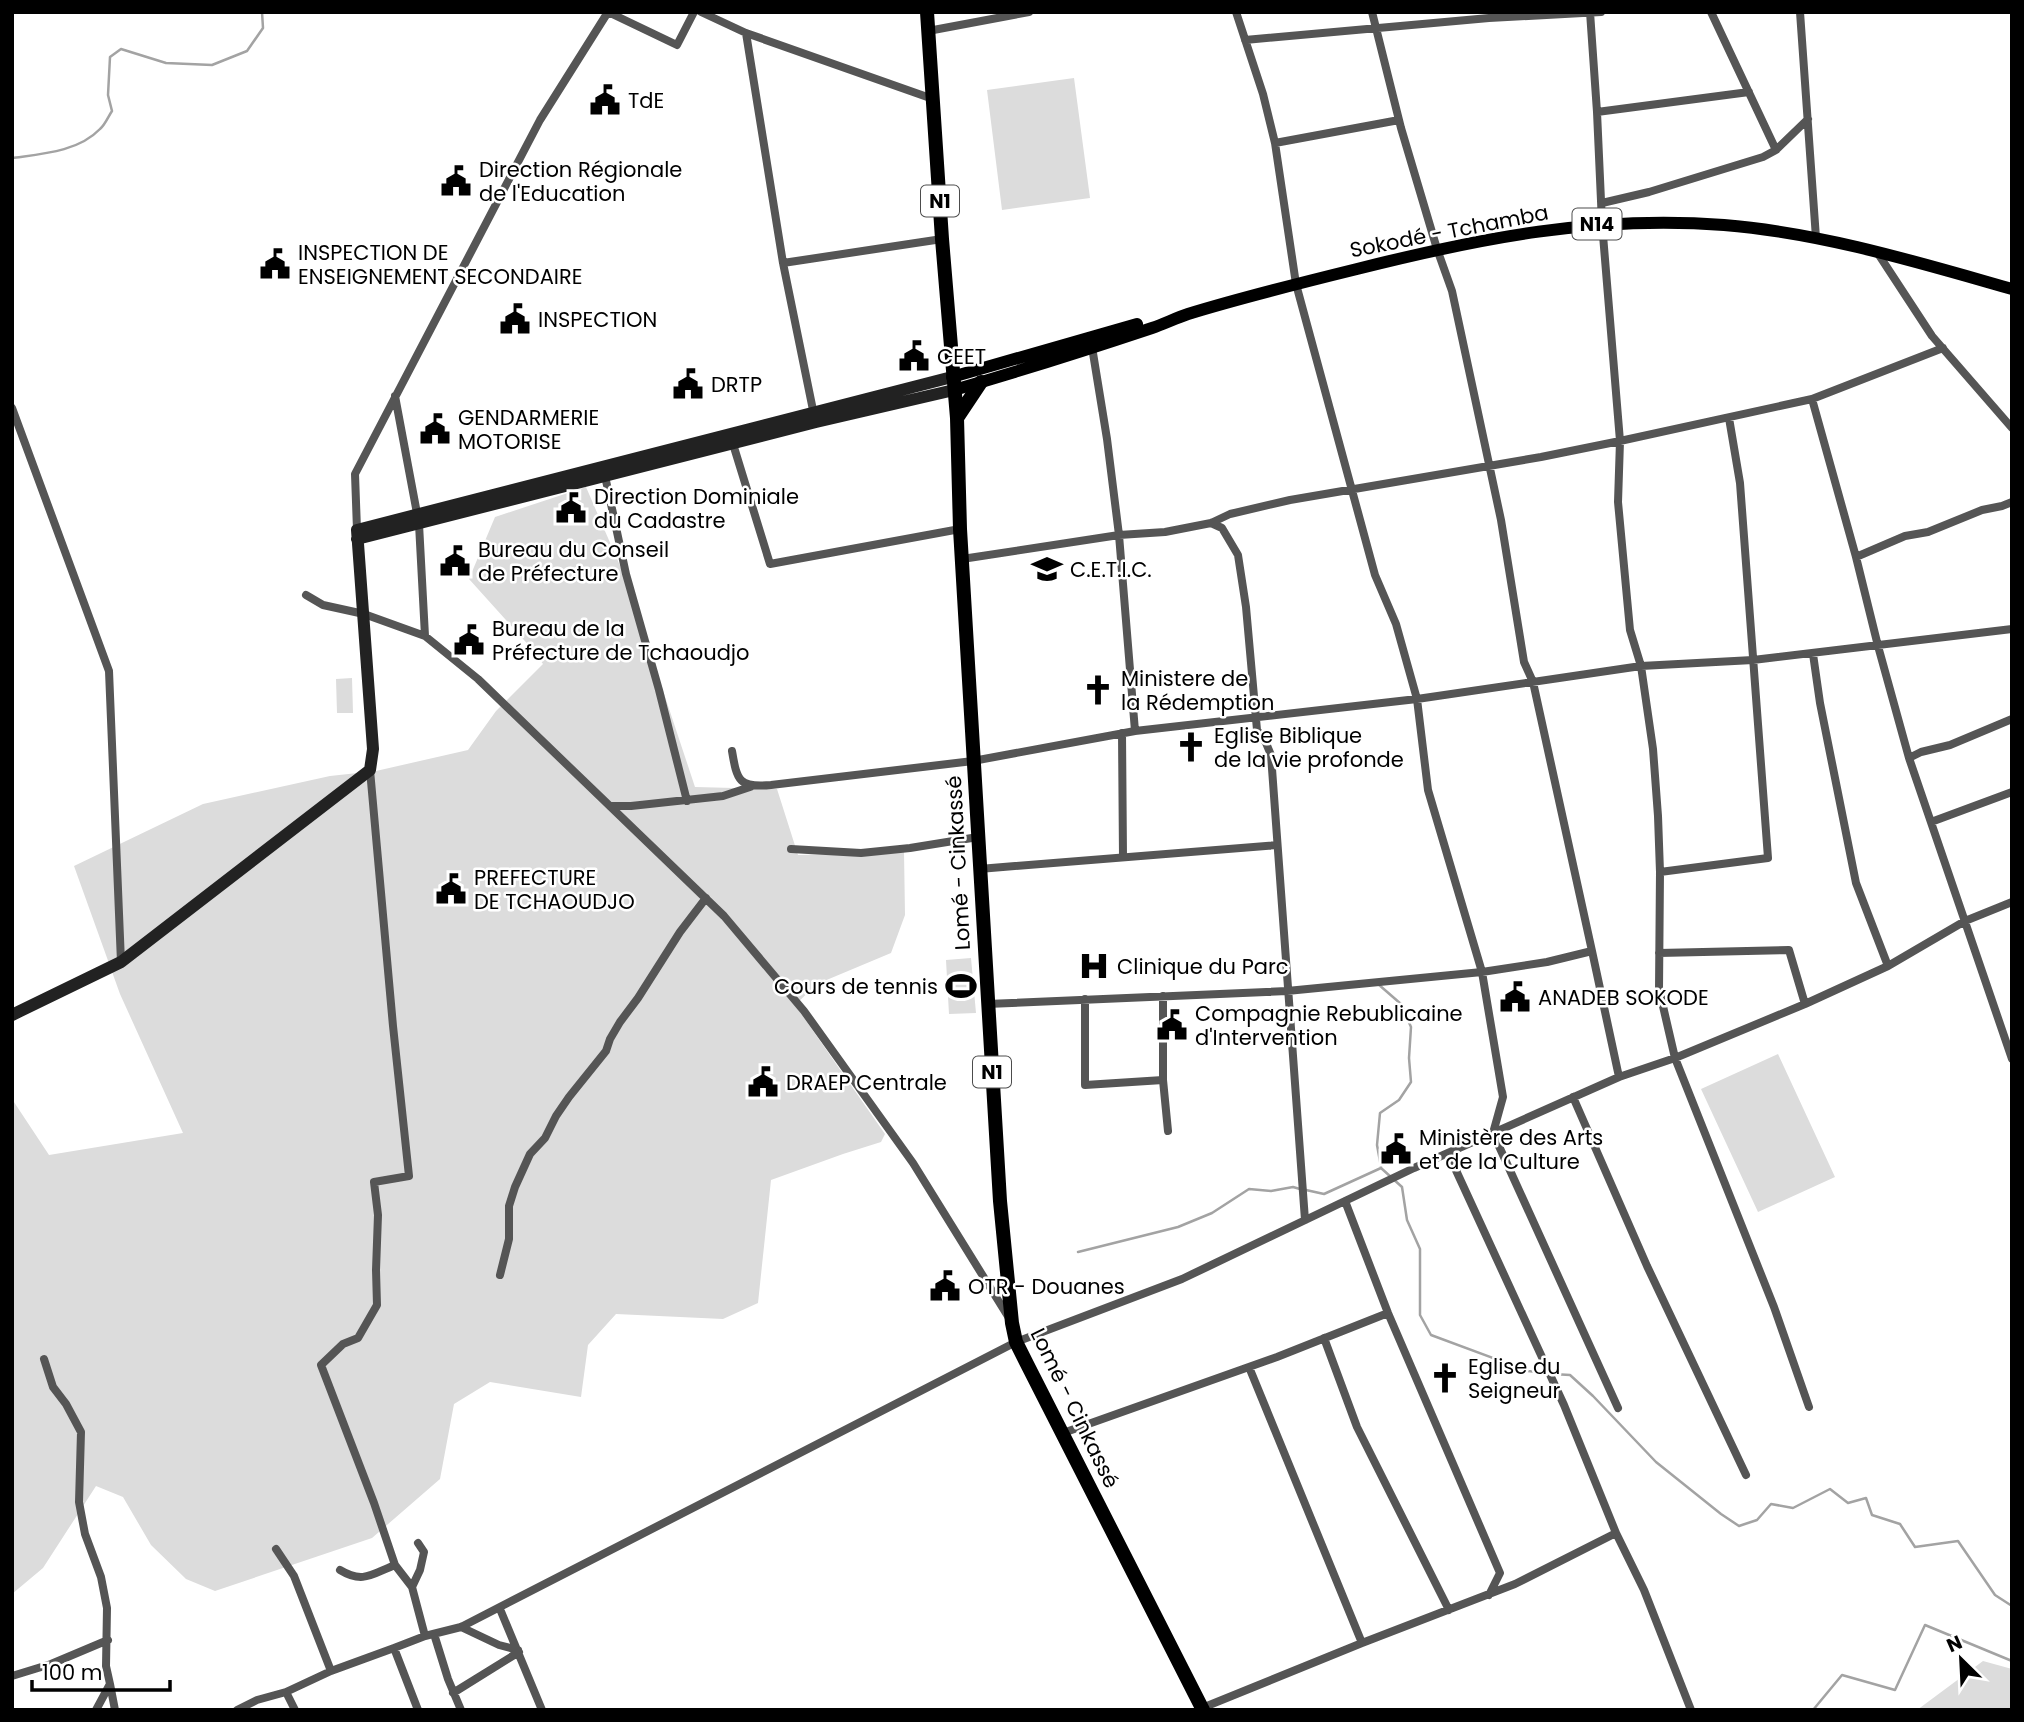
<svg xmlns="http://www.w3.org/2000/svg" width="2024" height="1722" font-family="Poppins,sans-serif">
<rect width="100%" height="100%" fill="#fff"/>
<!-- green -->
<path fill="#dcdcdc" d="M1074 78 1090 198 1002 210 987 90Z
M586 487 627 582 695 787 777 789 798 855 904 852 905 915 891 953 817 984 795 1005 885 1134 881 1142 843 1154 771 1180 758 1303 723 1319 616 1314 588 1345 581 1397 490 1382 454 1404 440 1479 372 1538 215 1591 186 1579 151 1545 123 1497 96 1486 43 1568 12 1594V1099L49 1155 183 1133 120 994 74 866 203 804 330 776 376 771 468 750 496 711 543 664 532 649 469 579 495 517Z
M352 678 353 713H337L336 679Z
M971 958 976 1013 949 1014 946 960Z
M1778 1054 1835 1177 1758 1212 1701 1089Z
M1983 1661 2012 1669V1710H1917Z"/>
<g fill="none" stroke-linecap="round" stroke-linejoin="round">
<!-- stream -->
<path stroke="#a3a3a3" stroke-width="2.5" d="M12 158C41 154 78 152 100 129 105 125 108 117 112 111L108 95 110 57 121 49 166 63 212 65 247 51 263 28 262 12
M1378 984 1401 1004 1411 1027 1409 1058 1411 1082 1399 1100 1380 1113 1377 1145 1381 1167
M1306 1190 1324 1194 1381 1168 1402 1187 1407 1220 1420 1249V1315L1431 1335 1528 1371 1546 1373
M1078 1252 1178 1227 1212 1213 1249 1189 1271 1191 1293 1187 1300 1189
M1553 1374 1570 1375 1593 1396 1656 1462 1721 1514 1739 1526 1757 1520 1771 1504 1793 1508 1830 1489 1848 1503 1866 1498 1872 1515 1900 1524 1915 1547 1958 1541 1995 1595 2012 1606
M1813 1710 1842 1675 1895 1690 1925 1625 2012 1661"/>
<!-- minor -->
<path stroke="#555" stroke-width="8" d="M608 12 677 45 694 12
M701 12 746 33 933 99
M1236 12 1263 94 1275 143 1296 284 1375 575 1396 624 1417 699 1428 790 1482 972 1503 1097 1493 1133 1618 1408
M1372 12 1401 128 1437 249 1452 291 1501 520 1524 662 1533 682 1592 951
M1590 12 1597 112 1602 223 1620 441 1618 502 1630 630 1641 666 1653 749 1658 816 1660 872 1659 989 1675 1058 1774 1307 1809 1407
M1711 12 1776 150
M1800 12 1816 238
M928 31 1029 12
M746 33 783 263 942 239
M1245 40 1489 18 1601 12
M1597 112 1749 92
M1275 143 1399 120
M1602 203 1649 192 1763 157 1776 150 1808 119
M1877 252 1932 336 2012 428
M783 263 814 415
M1092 347 1107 439 1119 535 1135 731
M395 396 419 524 425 636 478 679 724 916 804 1011 913 1163 1009 1318
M1812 399 1856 557 1878 646 1909 758 2012 1059
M12 408 109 671 121 962
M733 444 770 564 960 529
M605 476 626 574 659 690 687 801
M1211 523 1222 528 1238 555 1246 607 1257 730 1266 743 1271 755 1305 1220
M357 530 355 474 540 120 608 12
M1856 557 1905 536 1928 532 1982 510 2002 506 2012 502
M962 559 1119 535 1165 532 1211 523 1230 514 1290 500 1541 457 1620 441 1812 399 1943 348
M306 595 323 605 364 614 425 636
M1813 654 1820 703 1856 883 1888 966
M1122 733 1123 857
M732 751C737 781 739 788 771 785L973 761 1135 731 1417 699 1641 666 1753 660 2012 629
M1909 758 1921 752 1950 745 2012 719
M370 770 393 1026 409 1176 374 1182 378 1215 376 1270 377 1305 358 1338 343 1344 321 1365 374 1503 395 1565 412 1587 425 1636
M610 806H631L723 796 750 787
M1931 822 2012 792
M791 849 861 853 910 848 978 837
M979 869 1277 845
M1660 872 1768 858 1740 483 1729 418
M1659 953 1789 950 1805 1004
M1163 996V1080L1168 1131
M1085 999V1085L1163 1080
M987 1004 1287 991 1482 972 1547 962 1592 951 1619 1077
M1573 1097 1647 1266 1746 1475
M1448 1153 1564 1405 1616 1533 1644 1590 1691 1710
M1345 1201 1388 1313 1500 1573 1489 1595
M500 1275 509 1239V1206L515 1187 530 1154 545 1138 556 1116 569 1097 606 1051 610 1039 620 1022 638 998 680 932 706 898
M1324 1338 1357 1427 1449 1610
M44 1359 53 1387 66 1404 81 1432 79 1502 85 1534 101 1577 107 1608 106 1666 110 1684 96 1710
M1249 1367 1362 1643
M1063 1433 1277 1357 1388 1313
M276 1549 294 1576 331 1671
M340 1570C363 1584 372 1574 395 1565
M412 1587 420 1570 424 1552 418 1543
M500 1609 542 1710
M461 1627 499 1645 518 1650
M434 1634 448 1679 461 1710
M394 1648 418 1710
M12 1676 51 1664 108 1640
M110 1684 115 1710
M286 1692 295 1710
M453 1693 519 1652
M1202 1708 1362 1643 1515 1584 1616 1533
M237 1710 257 1700 286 1692 331 1671 394 1648 425 1636 461 1627 1016 1342 1182 1279 1414 1168 1619 1077 1675 1058 1805 1004 1888 966 1965 921 2012 902"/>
<!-- secondary -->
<path stroke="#222" stroke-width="12" d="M357 539 816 422 954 390
M12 1015 121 962 370 770 373 749 357 530 952 377"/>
<!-- primary -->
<path stroke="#000" stroke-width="12" d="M952 377 1137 324
M954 390C1020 371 1086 350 1152 328 1164 324 1176 318 1188 314 1243 297 1300 283 1357 269 1480 238 1596 215 1724 225 1822 233 1917 262 2012 289"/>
<!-- trunk -->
<path stroke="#000" stroke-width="14" d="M927 12 942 239 957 418 960 529 1000 1201 1012 1323 1016 1342 1026 1362 1203 1710
M957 418 981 382"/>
</g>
<!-- icons -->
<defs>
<g id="civic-bare" transform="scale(2.415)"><path d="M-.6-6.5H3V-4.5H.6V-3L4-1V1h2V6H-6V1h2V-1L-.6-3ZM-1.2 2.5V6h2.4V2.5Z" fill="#000" stroke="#fff" stroke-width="2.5" paint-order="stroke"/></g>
<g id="university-bare" transform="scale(2.415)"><path d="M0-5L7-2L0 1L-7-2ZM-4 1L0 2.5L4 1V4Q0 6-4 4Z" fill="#000" stroke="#fff" stroke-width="2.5" paint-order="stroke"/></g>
<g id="church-bare" transform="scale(2.415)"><path d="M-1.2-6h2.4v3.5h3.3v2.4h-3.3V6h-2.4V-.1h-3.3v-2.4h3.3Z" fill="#000" stroke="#fff" stroke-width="2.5" paint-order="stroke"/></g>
<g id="hospital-bare" transform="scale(2.415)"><path d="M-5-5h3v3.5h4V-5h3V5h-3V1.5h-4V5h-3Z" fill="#000" stroke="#fff" stroke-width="2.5" paint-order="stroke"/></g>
<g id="stadium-bare" transform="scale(2.415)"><path d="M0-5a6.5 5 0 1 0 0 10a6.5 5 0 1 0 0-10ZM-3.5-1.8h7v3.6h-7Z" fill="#000" stroke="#fff" stroke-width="2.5" paint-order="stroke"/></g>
</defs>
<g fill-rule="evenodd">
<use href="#civic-bare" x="605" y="100"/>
<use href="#civic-bare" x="456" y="181"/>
<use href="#civic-bare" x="275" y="264"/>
<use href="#civic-bare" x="515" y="319"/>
<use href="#civic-bare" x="914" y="356"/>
<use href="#civic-bare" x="688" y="384"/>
<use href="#civic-bare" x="435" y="429"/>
<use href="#civic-bare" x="571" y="508"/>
<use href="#civic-bare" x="455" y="561"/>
<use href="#university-bare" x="1047" y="569"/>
<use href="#civic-bare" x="469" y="640"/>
<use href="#church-bare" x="1098" y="690"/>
<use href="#church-bare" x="1191" y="747"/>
<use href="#civic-bare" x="451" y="889"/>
<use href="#hospital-bare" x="1094" y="966"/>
<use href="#stadium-bare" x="961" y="986"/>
<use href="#civic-bare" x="1515" y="997"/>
<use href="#civic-bare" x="1172" y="1025"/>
<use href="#civic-bare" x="763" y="1082"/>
<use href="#civic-bare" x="1396" y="1149"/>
<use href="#civic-bare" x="945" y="1286"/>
<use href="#church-bare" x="1445" y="1378"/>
</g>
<g text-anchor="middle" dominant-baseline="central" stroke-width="5" stroke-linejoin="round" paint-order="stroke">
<!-- shield labels -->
<g fill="#fff" stroke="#4c4c4c" stroke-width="2">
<rect x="921" y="185.5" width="38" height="31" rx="5"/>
<rect x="1572.5" y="208.5" width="49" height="31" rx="5"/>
<rect x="973" y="1056.5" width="38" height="31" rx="5"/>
</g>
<g font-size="19" font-weight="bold" fill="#000">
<text x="940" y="201">N1</text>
<text x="1597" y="224">N14</text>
<text x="992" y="1072">N1</text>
</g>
<!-- poi labels -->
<g font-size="21" fill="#000" stroke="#fff" text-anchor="start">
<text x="628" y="100">TdE</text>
<text x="479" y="169">Direction Régionale<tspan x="479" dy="24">de l'Education</tspan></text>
<text x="298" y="252">INSPECTION DE<tspan x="298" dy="24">ENSEIGNEMENT SECONDAIRE</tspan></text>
<text x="538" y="319">INSPECTION</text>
<text x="937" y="356">CEET</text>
<text x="711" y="384">DRTP</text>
<text x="458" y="417">GENDARMERIE<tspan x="458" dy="24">MOTORISE</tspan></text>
<text x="594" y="496">Direction Dominiale<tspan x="594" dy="24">du Cadastre</tspan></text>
<text x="478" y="549">Bureau du Conseil<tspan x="478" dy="24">de Préfecture</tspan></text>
<text x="1070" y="569">C.E.T.I.C.</text>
<text x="492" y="628">Bureau de la<tspan x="492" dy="24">Préfecture de Tchaoudjo</tspan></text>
<text x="1121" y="678">Ministere de<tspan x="1121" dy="24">la Rédemption</tspan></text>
<text x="1214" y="735">Eglise Biblique<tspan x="1214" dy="24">de la vie profonde</tspan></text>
<text x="474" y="877">PREFECTURE<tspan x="474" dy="24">DE TCHAOUDJO</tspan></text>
<text x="1117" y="966">Clinique du Parc</text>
<text x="938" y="986" text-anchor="end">Cours de tennis</text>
<text x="1538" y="997">ANADEB SOKODE</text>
<text x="1195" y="1013">Compagnie Rebublicaine<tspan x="1195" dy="24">d'Intervention</tspan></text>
<text x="786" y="1082">DRAEP Centrale</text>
<text x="1419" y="1137">Ministère des Arts<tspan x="1419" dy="24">et de la Culture</tspan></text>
<text x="968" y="1286">OTR - Douanes</text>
<text x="1468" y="1366">Eglise du<tspan x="1468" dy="24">Seigneur</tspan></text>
</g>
<!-- street labels -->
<g font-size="21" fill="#000" stroke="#fff">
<text transform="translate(1449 231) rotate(-11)">Sokodé - Tchamba</text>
<text transform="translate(958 863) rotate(-93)">Lomé - Cinkassé</text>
<text transform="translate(1075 1408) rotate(64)">Lomé - Cinkassé</text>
</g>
</g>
<!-- border -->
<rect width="2024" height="1722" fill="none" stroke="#000000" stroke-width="28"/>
<!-- north arrow -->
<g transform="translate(1961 1659) rotate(336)" stroke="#ffffff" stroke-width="5" paint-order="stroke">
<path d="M0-5L12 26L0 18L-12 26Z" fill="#000000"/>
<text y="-10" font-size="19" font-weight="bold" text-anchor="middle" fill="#000000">N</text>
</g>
<!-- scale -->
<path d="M32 1680v10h138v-10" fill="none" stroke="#000000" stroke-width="3.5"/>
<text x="42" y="1680" font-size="21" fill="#000000" stroke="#ffffff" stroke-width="5" paint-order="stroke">100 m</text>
</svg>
